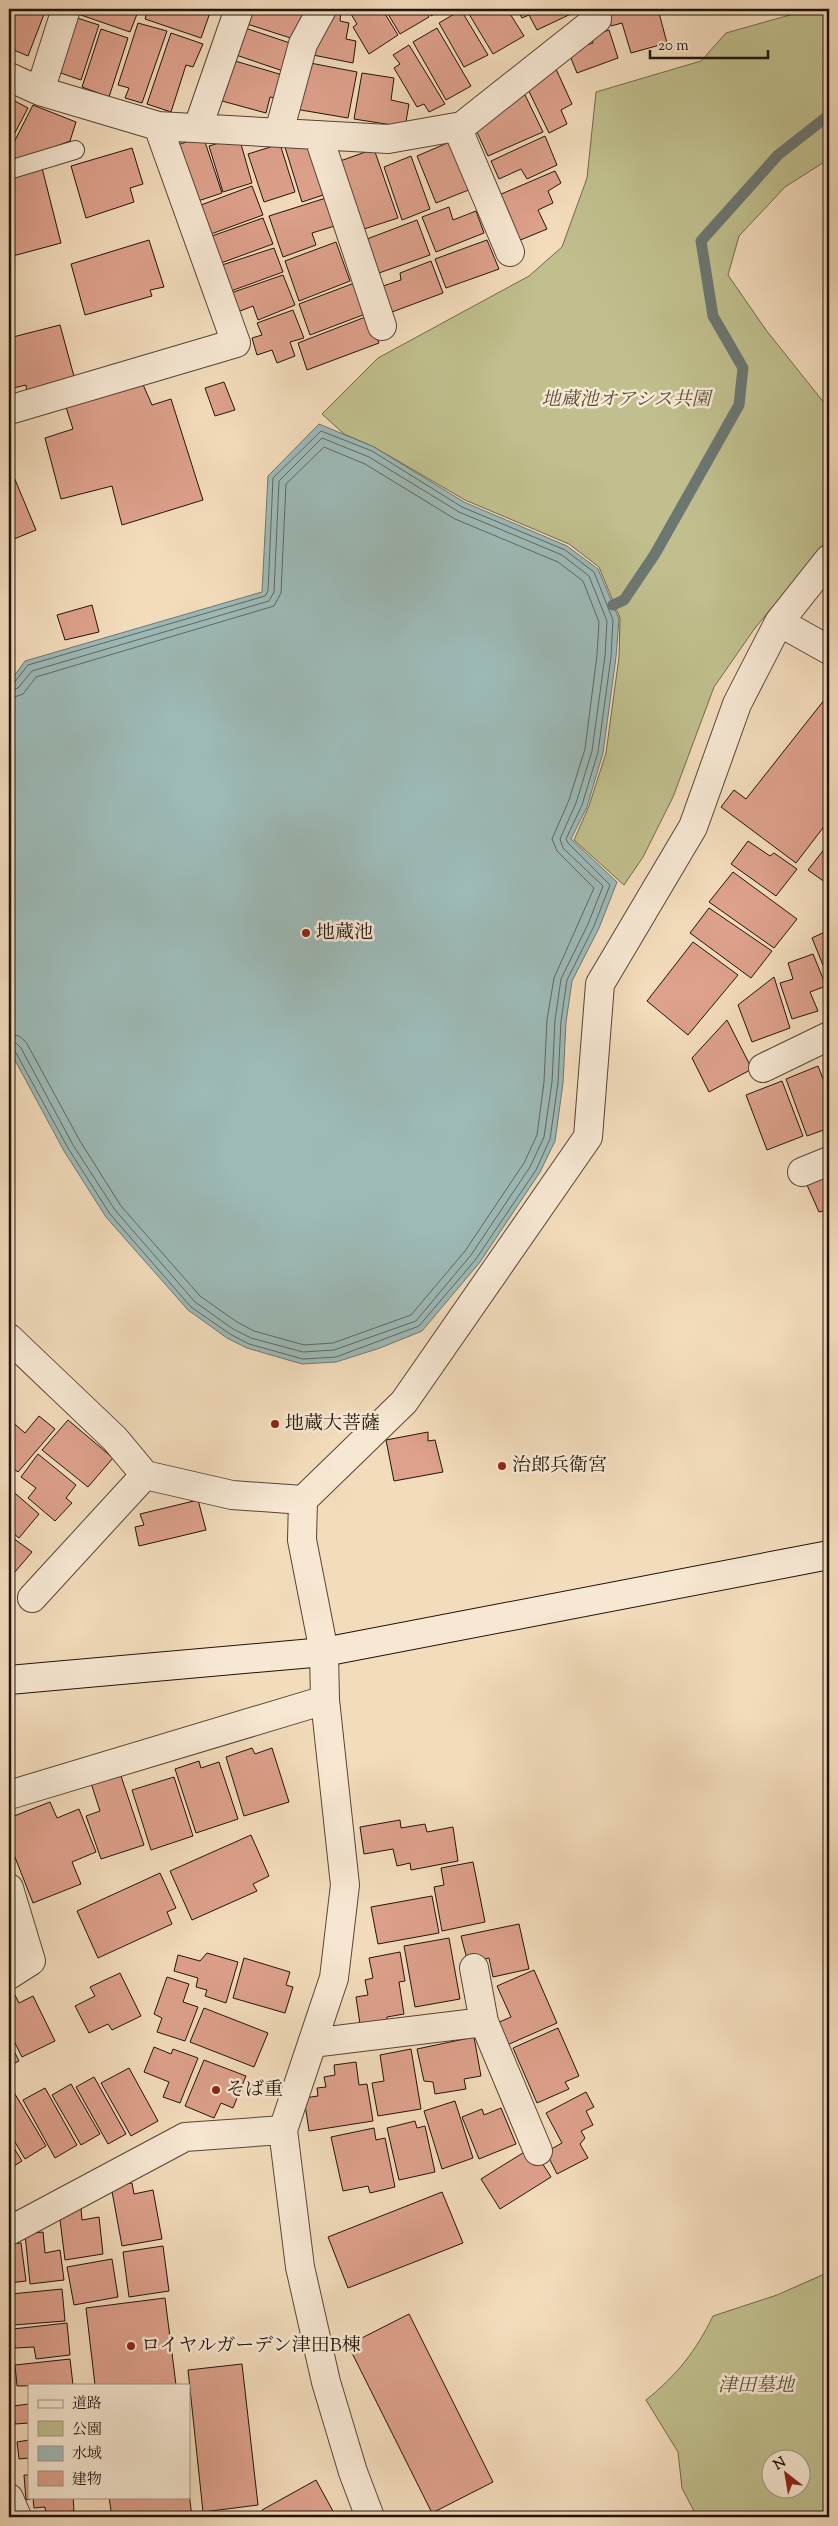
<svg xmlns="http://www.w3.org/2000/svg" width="838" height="2526" font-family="'Sorts Mill Goudy','Noto Serif JP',serif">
<rect width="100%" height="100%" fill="#f3dcbc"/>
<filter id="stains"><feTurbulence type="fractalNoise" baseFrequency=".004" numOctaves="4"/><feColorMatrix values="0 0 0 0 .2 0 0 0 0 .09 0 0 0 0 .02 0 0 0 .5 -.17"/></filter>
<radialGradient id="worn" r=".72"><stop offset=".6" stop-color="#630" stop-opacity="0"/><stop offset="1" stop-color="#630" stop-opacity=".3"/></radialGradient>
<!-- green -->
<path fill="#c0bf8d" stroke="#71694c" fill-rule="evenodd" d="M811 9H829V159L785 187 739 236 728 275 766 330 829 409V539L755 628 714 687 673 797 643 857 624 885 574 840 589 806 606 753 619 657 620 618 599 567 569 544 465 500 374 447 344 434 322 414 378 358 529 276 562 247 587 178 596 92 701 61 726 33Z
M829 2272V2517H697L682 2488 678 2452 646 2400C677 2375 696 2351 713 2316L777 2295ZM770 2458H800V2488H770Z"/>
<!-- water -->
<path fill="#9dbab7" stroke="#6c7772" d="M319 424 374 447 464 502 567 546 598 569 619 619 616 657 603 753 587 807 571 839 617 882 599 928 572 981 566 1022 563 1083 555 1141 540 1172 480 1262 422 1331 380 1348 336 1362 302 1364 247 1348 227 1338 188 1310 106 1217 64 1151 9 1049V683L25 661 262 592 268 476Z"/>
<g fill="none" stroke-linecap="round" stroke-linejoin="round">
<!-- shore -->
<path stroke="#606661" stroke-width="1" d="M9 685 14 683 28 665 265 596 268 591 273 478 321 431 372 451 462 507 565 550 594 572 613 620 611 657 598 752 582 805 566 839 568 843 610 885 594 926 567 980 561 1021 558 1083 550 1139 536 1170 476 1259 419 1326 336 1357 303 1359 249 1344 230 1334 191 1307 110 1214 68 1148 15 1051 9 1048
M9 691 18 688 32 671 269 601 274 592 279 481 322 438 369 457 459 512 562 555 589 576 607 621 605 656 592 751 576 803 560 839 563 848 603 886 588 924 561 979 555 1020 552 1082 544 1137 530 1167 471 1255 416 1321 334 1350 303 1352 251 1338 233 1329 195 1302 115 1210 73 1145 21 1048 16 1043 9 1042
M9 699 23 694 36 677 274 606 281 593 286 484 324 447 365 464 455 519 558 562 583 581 599 622 597 655 585 749 569 800 552 839 557 851 594 888 554 978 547 1020 544 1082 537 1135 524 1163 465 1251 411 1315 333 1343 304 1345 254 1331 237 1322 200 1296 121 1206 80 1141 26 1042 19 1036 9 1034"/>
<!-- stream -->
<path stroke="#6c7772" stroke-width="11" d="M613 605 624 600 655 554 739 405 743 368 713 316 701 241 778 155 829 115"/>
</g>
<!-- building -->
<path fill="#dea18c" stroke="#22130b" d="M11 9H46L28 56 9 48V15Z
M80 9H139L130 32 78 14Z
M148 9H207L211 10 201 38 145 19Z
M252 9H288L308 15 300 41 247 24Z
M331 9 341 11 340 21 349 23 346 39 356 41 353 63 308 54Z
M348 9H382L398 35 369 54 353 27 357 24Z
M385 9H423L429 17 400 34Z
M427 9H443L431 16Z
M466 9H507L524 36 493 54Z
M517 9H571L573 13 537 30 529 15 522 18Z
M618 9H658L667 43 631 53 622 23 611 26 607 12Z
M461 10 488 55 464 67 439 23Z
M71 16 99 25 81 80 52 70Z
M138 23 167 31 142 103 125 98 129 88 118 85Z
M245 28 293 44 283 71 236 55Z
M437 28 471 86 446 100 413 42Z
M101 29 128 38 109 97 82 87Z
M609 30 618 58 577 73 568 51 593 43 591 36Z
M171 33 203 44 193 67 186 65 171 112 147 104Z
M409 45 445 104 429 112 424 104 417 107 394 68 400 64 393 55Z
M235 61 286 76 280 99 270 97 266 113 222 101Z
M305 62 357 72 348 118 295 109Z
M556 69 572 104 561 110 567 124 549 133 525 83Z
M362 73 394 78 391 100 409 104 405 127 354 119Z
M525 95 543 132 488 156 477 132 484 116Z
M9 98 28 108 9 144Z
M33 105 76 122 70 141 20 160 9 155V152Z
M203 136 222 193 192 203 172 147Z
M545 136 557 165 527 179 521 169 499 179 491 161Z
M239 137 252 183 223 192 209 146Z
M295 140 298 148 313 144 329 193 302 202 284 144Z
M452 141 471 189 436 203 417 156Z
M280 144 295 192 264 202 248 154Z
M132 148 143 184 130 188 134 202 86 218 71 166Z
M374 149 398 218 364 229 340 161Z
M411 156 430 209 402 220 384 167Z
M42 168 61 243 9 257V180Z
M555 171 561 183 548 191 553 203 538 210 547 229 518 241 499 195Z
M252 186 263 215 211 234 201 205Z
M329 197 338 225 312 233 316 245 283 257 269 216Z
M449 207 453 220 476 211 484 233 436 252 422 217Z
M263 218 273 244 221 263 212 236Z
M417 220 430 255 379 273 367 239Z
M149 240 164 287 150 290 152 296 85 315 71 264Z
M487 240 499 269 446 288 435 259Z
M336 242 350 281 299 301 285 261Z
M274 248 283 272 231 291 222 265Z
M431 261 443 293 392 312 383 286 401 280 400 273Z
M283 275 295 305 258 320 253 306 235 313 228 294Z
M357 282 368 313 310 335 299 304Z
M293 310 304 338 290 342 295 356 277 363 272 350 257 355 252 338 262 335 257 323Z
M368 316 379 343 307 370 298 343Z
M60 325 75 380 27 393 26 385 9 389V338Z
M141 380 152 405 171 399 203 500 122 525 112 486 61 499 45 438 73 429 65 404Z
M224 382 235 410 215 416 205 388Z
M9 465 36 530 9 541Z
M92 605 99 632 65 640 57 615Z
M825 699 829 702V820L796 863 721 807 734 790 746 799Z
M748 841 770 856 774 853 797 869 776 896 731 864Z
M829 843V885L808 870Z
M733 872 797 919 774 948 709 902Z
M709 908 772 951 751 978 690 933Z
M829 930V980L812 938Z
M693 942 738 975 688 1035 647 1001Z
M813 954 826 986 810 992 818 1011 792 1019 780 983 793 979 788 963Z
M774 977 790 1028 752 1042 738 1005Z
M727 1020 752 1069 709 1092 692 1058Z
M829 1061V1080L823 1063Z
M818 1066 829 1094V1103L824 1105 829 1118V1128L807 1136 786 1079Z
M782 1081 803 1136 767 1150 746 1095Z
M829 1175V1214L827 1210 819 1212 807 1185Z
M39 1416 55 1429 18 1472 9 1465V1419L25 1433Z
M68 1420 113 1458 88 1487 42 1450Z
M428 1432V1441L435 1440 443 1472 394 1481 386 1440Z
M38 1454 76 1485 66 1498 72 1503 55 1521 28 1498 36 1488 21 1477Z
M9 1488 39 1514 19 1538 9 1530Z
M198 1500 206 1530 139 1546 135 1527 144 1525 140 1514Z
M9 1535 32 1552 9 1579Z
M252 1748 255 1754 272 1748 289 1802 244 1816 226 1757Z
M199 1761 201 1768 219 1762 238 1819 196 1833 175 1769Z
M120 1773 144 1845 101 1859 86 1816 100 1811 91 1783Z
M174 1777 193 1836 151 1850 132 1790Z
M50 1802 57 1818 79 1809 96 1852 72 1862 81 1884 33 1903 9 1842V1818Z
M400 1820 401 1828 425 1824 427 1832 453 1827 458 1861 411 1870 410 1863 397 1866 393 1849 364 1854 360 1827Z
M251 1835 269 1876 253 1884 257 1891 192 1920 170 1871Z
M473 1862 485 1922 442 1931 434 1887 444 1885 441 1868Z
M160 1873 176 1908 167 1912 172 1924 98 1958 77 1911Z
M432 1896 439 1933 378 1944 371 1907Z
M519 1924 529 1969 493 1977 489 1958 468 1963 461 1936Z
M449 1938 460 1999 415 2007 404 1946Z
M400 1952 405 1981 399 1982 404 2014 387 2017 386 2027 361 2031 356 1997 368 1995 365 1980 373 1978 369 1958Z
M207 1953 238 1962 226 2003 205 1996 207 1990 196 1987 198 1978 174 1971 178 1955 200 1961Z
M244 1958 290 1972 286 1985 293 1987 285 2013 233 1998Z
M534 1970 557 2023 507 2045 497 2023 511 2017 497 1986Z
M120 1973 141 2016 112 2030 108 2024 89 2033 75 2006 95 1996 90 1987Z
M167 1977 189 1984 183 2002 198 2007 185 2041 157 2032 162 2018 154 2014Z
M15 1995 19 2003 33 1996 55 2041 22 2057 9 2031V1998Z
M204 2008 268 2033 254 2067 190 2042Z
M558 2028 579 2076 565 2082 569 2089 537 2103 513 2048Z
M474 2037 481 2076 464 2079 466 2089 435 2094 433 2082 424 2081 417 2049Z
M9 2041 19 2061 9 2066Z
M154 2047 171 2054 173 2049 198 2058 180 2103 163 2097 169 2082 144 2072Z
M411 2049 421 2109 378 2116 372 2083 384 2081 380 2055Z
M204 2060 246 2076 233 2108 221 2103 214 2118 185 2106Z
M356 2062 359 2085 367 2084 373 2121 309 2131 304 2098 318 2096 317 2088 326 2087 324 2077 335 2075 334 2065Z
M129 2068 158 2121 131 2136 101 2083Z
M94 2077 126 2134 108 2144 76 2087Z
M9 2084 46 2146 25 2159 9 2132Z
M71 2084 100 2134 81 2145 52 2095Z
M45 2088 77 2145 55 2158 23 2100Z
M586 2092 594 2107 586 2111 593 2125 581 2131 585 2138 580 2144 588 2158 557 2174 546 2152 562 2143 546 2113Z
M455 2101 473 2158 442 2169 424 2111Z
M501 2108 516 2144 479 2159 462 2117 482 2109 484 2115Z
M415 2121 417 2128 425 2126 435 2172 399 2180 387 2128Z
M374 2128 376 2140 385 2138 395 2187 370 2193 368 2186 343 2191 331 2137Z
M9 2140 22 2161 9 2169Z
M526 2151 537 2155 551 2177 500 2209 481 2179Z
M9 2181 14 2191 9 2194Z
M132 2183 134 2194 153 2190 162 2239 122 2246 111 2186Z
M442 2192 463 2243 348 2288 328 2237Z
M81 2209 82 2220 99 2217 103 2254 65 2260 59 2212Z
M43 2232 45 2253 60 2250 64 2280 30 2284 25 2234Z
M21 2243 26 2281 9 2283V2244Z
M163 2246 169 2291 129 2297 123 2252Z
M112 2259 118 2297 74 2305 67 2267Z
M62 2289 65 2321 13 2325 11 2294Z
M165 2298 176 2385H95L86 2308Z
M409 2314 493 2482 432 2513 348 2345Z
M67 2323 70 2355 36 2359 34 2347 15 2348 13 2329Z
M70 2359 73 2385 17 2386 15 2365Z
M242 2364 258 2505 203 2512 188 2370Z
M29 2404V2423L15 2424 13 2406Z
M29 2440V2458L19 2459 17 2442Z
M24 2475H29V2497H73L74 2511 46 2514 45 2507 34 2508 33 2498 26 2500Z
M316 2480 334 2513 326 2517H267L262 2510Z
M189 2493 192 2517H112L109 2497H189Z"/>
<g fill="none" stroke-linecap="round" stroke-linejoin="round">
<!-- lane casing -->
<g stroke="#564537" stroke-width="20">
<path id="lane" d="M9 170 75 150"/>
</g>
<!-- street casing -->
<g stroke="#564537" stroke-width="30">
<path id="street" d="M9 77 40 91 158 126 388 139 462 126 597 19 596 9
M40 91 66 9
M198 127 239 9
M457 127 510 252
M279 132 303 44 322 9
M318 135 382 326
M9 410 236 343 158 126
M779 622 829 650
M763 1068 829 1036
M802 1172 829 1161
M9 1338 115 1439 145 1475 32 1598
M145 1475 232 1495 303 1500
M9 1795 325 1700
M9 1888 31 1961 9 1975
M484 2022 538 2151
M312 2043 484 2022 474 1968
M9 2231 185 2137 283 2130
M9 2498 17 2517
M370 2517 353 2472 326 2382 300 2267 283 2130 334 1978 345 1885 325 1700 324 1652 302 1540 303 1500 404 1402 588 1137 600 984 693 827 737 704 779 622 829 559"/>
</g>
<!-- secondary casing -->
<g stroke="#22130b" stroke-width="30">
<path id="secondary" d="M9 1680 324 1652 829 1555"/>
</g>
<!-- lane -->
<use href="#lane" stroke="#f7e8d3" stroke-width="18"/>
<!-- street -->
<use href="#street" stroke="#f7e8d3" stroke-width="28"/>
<!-- secondary -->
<use href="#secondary" stroke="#f7e8d3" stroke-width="28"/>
</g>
<!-- markers -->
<g fill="#8f2418" stroke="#f7e8d3" stroke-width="2">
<circle cx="306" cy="933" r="5"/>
<circle cx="275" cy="1424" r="5"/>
<circle cx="502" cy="1466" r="5"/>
<circle cx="216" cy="2090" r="5"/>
<circle cx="131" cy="2346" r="5"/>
</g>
<g text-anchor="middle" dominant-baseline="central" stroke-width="5" stroke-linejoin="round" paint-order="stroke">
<!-- park labels -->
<g font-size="19" font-style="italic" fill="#594f38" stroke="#f7e8d3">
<text x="626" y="400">地蔵池オアシス共園</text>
<text x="756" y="2386">津田墓地</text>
</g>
<!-- poi labels -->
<g font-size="19" fill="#22130b" stroke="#f7e8d3" text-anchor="start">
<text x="316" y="933">地蔵池</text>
<text x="285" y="1424">地蔵大菩薩</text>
<text x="512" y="1466">治郎兵衛宮</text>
<text x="226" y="2090">そば重</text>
<text x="141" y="2346">ロイヤルガーデン津田B棟</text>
</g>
</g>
<!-- margin -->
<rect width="838" height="2526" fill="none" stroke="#f3dcbc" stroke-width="30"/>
<rect x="10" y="10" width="818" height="2506" fill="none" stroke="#22130b" stroke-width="2.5"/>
<rect x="15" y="15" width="808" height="2496" fill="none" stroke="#22130b"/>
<!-- legend -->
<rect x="28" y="2384" width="162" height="115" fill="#f7e8d3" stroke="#a29383"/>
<rect x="38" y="2400" width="25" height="8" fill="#f7e8d3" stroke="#a29383"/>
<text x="72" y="2408" font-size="15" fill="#22130b">道路</text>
<rect x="38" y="2421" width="25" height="15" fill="#c0bf8d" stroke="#a29383"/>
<text x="72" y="2434" font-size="15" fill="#22130b">公園</text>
<rect x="38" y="2446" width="25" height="15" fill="#9dbab7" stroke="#a29383"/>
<text x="72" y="2458" font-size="15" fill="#22130b">水域</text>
<rect x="38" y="2471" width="25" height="15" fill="#dea18c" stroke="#a29383"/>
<text x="72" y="2484" font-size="15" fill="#22130b">建物</text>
<!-- north arrow -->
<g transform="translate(786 2474) rotate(329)"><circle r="24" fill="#f7e8d3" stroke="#a29383"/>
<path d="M0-4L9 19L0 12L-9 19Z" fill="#8f2418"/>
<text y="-8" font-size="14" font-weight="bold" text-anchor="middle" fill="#22130b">N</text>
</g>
<!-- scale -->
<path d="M650 50v8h118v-8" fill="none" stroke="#22130b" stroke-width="2.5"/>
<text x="658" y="50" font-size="15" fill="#22130b" stroke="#f7e8d3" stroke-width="4" paint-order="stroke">20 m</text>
<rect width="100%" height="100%" filter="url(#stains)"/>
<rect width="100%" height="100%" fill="url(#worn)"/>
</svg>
